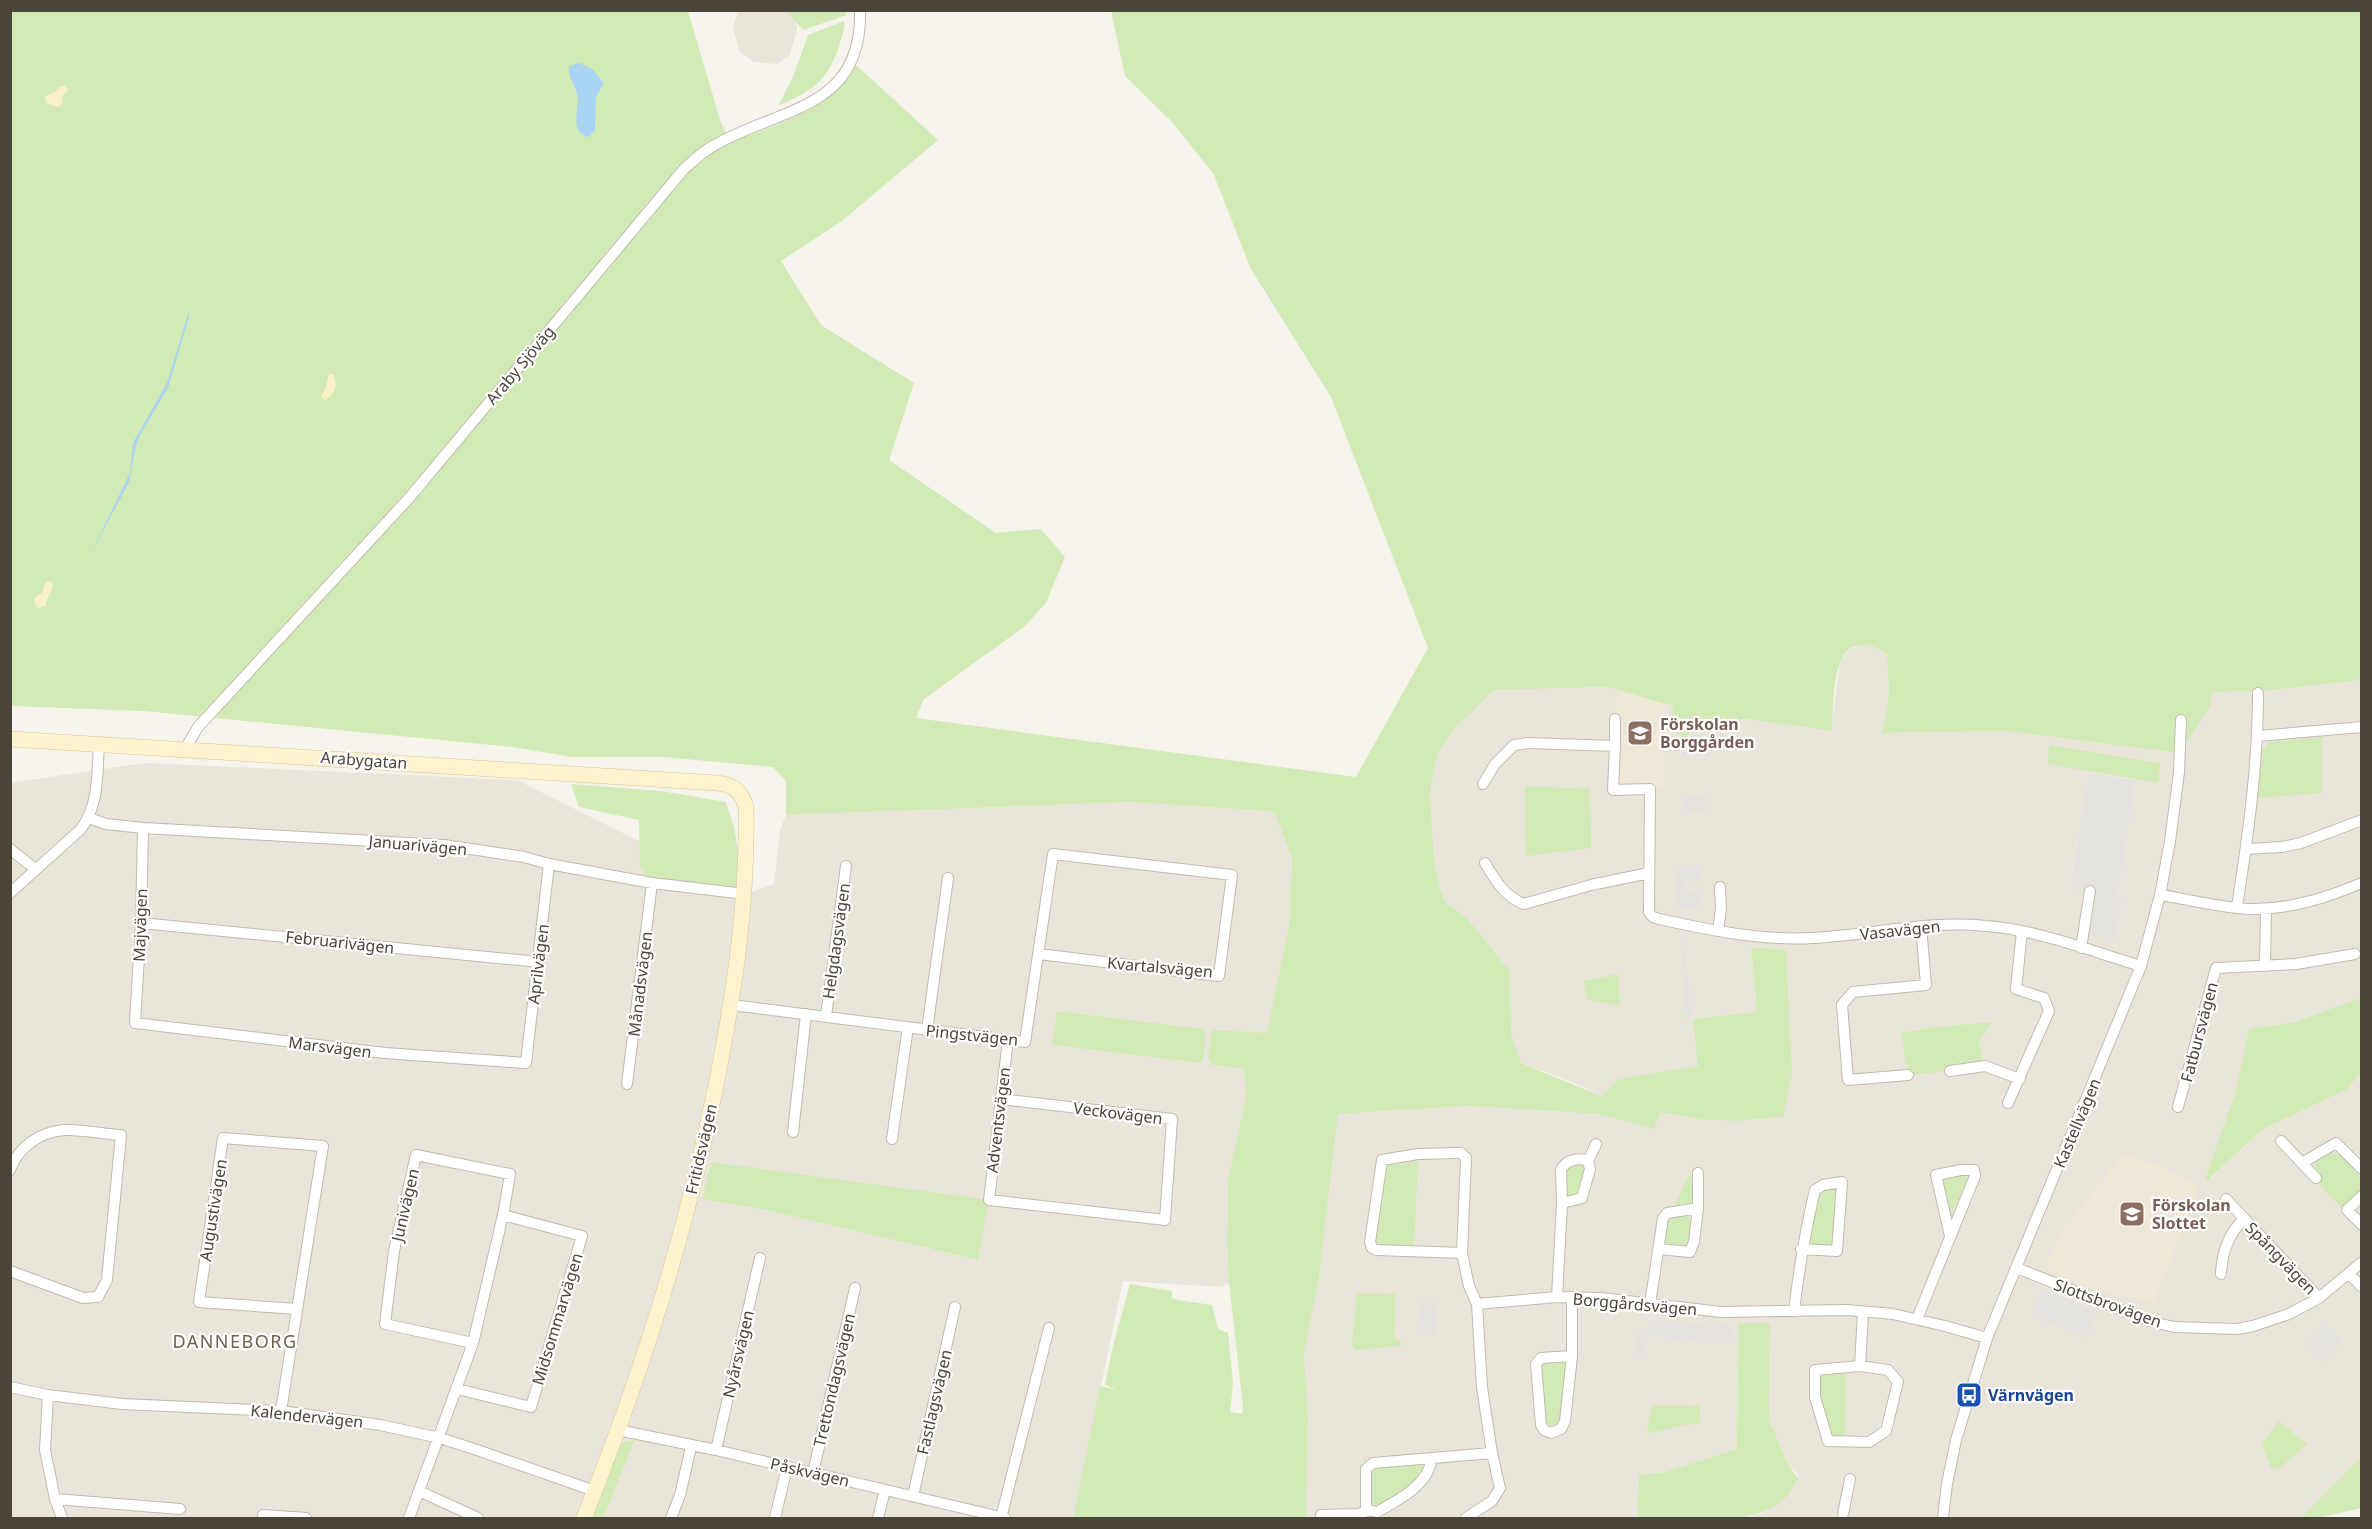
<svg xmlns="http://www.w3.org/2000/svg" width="2372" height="1529" font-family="'Noto Sans',sans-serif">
<rect width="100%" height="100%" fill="#f6f3ec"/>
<!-- residential -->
<path fill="#eae5da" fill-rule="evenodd" d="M738 11H795L797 30 790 55 777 64 754 62 739 51 733 28Z
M1868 644 1886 653 1889 674 1887 715 1883 733 2008 731 2211 692 2263 691 2361 680V998L2294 1022 2249 1029 2235 1094 2209 1180 2263 1129 2348 1089 2361 1072V1457L2304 1516 2305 1518H1744L1764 1513 1798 1475 1786 1460 1769 1419 1770 1324 1737 1369V1450L1665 1472 1639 1475 1637 1518H1306L1308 1416 1304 1353 1319 1277 1338 1114 1467 1106 1598 1114 1654 1129 1661 1111 1704 1120 1738 1121 1783 1117 1786 950 1751 947 1757 1012 1698 1066 1619 1079 1601 1096 1572 1082 1521 1063 1511 1034 1510 971 1467 918 1446 903 1438 883 1434 858 1430 794 1437 755 1452 731 1494 690 1607 687 1673 706 1700 724 1747 719 1831 731 1840 662 1850 649ZM2088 772 2158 783 2136 780 2118 898 2123 900 2116 939 2090 891 2070 887ZM1991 1022 1979 1041 1983 1061 1949 1065 1901 1033 1932 1027ZM1357 1294H1396L1394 1339ZM1650 1321 1707 1325V1332H1713L1715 1324 1733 1328V1342L1683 1338 1677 1341 1655 1335 1648 1338 1646 1356 1641 1329 1650 1328Z
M144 763 517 780 745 894 774 884 780 830 786 815 1130 802 1269 811 1276 815 1292 859 1289 925 1267 1034 1212 1030 1211 1065 1244 1069 1246 1097 1228 1180 1227 1243 1229 1283 1221 1287 1123 1281 1073 1518H11L10 783ZM1058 1011 1206 1029 1200 1063 1053 1045ZM711 1162 787 1173 977 1260 766 1210 702 1198Z"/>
<!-- education -->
<path fill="#efe8d6" d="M1624 689 1665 690V789L1613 790 1616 697Z
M2127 1153 2195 1183 2198 1189 2155 1300 2151 1302 2091 1289 2048 1272 2047 1265 2061 1234 2121 1156Z"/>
<!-- green -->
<path fill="#d2eab5" d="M11 11H688L721 123 731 142C762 130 807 116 833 94 842 85 849 75 855 64L938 140 842 221 781 261 821 325 914 383 889 460 996 533 1041 529 1065 557 1046 603 1024 627 924 699 916 718 1356 777 1428 648 1331 397 1251 269 1213 173 1171 121 1125 76 1111 11H2361V680L2263 691 2211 692 2210 706 2180 753 2008 731 1882 733C1890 706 1890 680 1886 653L1868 644C1863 646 1854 646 1850 649 1832 660 1833 711 1832 731L1747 719 1700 724 1685 738 1671 728 1673 706 1607 687 1494 690 1452 731 1437 755 1430 794 1434 858 1438 883 1446 903 1467 918 1510 971 1511 1034 1521 1063 1601 1096 1619 1079 1698 1066 1693 1019 1757 1012 1751 947 1786 950 1792 1074 1783 1117 1738 1121 1704 1120 1661 1112 1654 1129 1598 1114 1467 1106 1338 1114 1319 1277 1304 1353 1308 1416 1306 1518H1073L1100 1386 1117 1390 1105 1385 1113 1346 1130 1284 1172 1291V1298L1177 1300 1212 1305 1218 1329 1228 1333 1233 1384 1230 1412 1242 1414 1243 1406 1229 1283 1227 1243 1228 1180 1246 1097 1244 1069 1211 1065 1208 1058 1212 1030 1267 1033 1289 925 1292 859 1276 816 1269 811 1130 802 786 815V781L773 767 663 757H572L512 747 144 711 11 706Z
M787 11H845L847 15 803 30Z
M844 21C845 31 841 39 838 49 826 84 810 91 778 106L793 77 808 35Z
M2322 737V793L2257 798 2262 751 2269 742Z
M2049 745 2160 763 2158 783 2048 764Z
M571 784 661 791 726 802 734 827 745 894 652 883 640 868 639 820 579 807Z
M1525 786 1590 789 1591 848 1526 856Z
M1618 974 1620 1006 1586 999 1584 981Z
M2361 998V1072L2348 1089 2263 1129 2208 1180H2205L2235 1094 2249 1029 2294 1022Z
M1057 1011 1206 1029 1203 1060 1200 1063 1052 1045Z
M1992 1022 1979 1041 1983 1061 1950 1065V1071L1908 1075 1901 1033 1932 1027Z
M2328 1153 2339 1154 2361 1175V1191L2342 1208C2328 1193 2311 1182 2316 1161Z
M1418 1161 1414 1246 1383 1245 1375 1241 1387 1165Z
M711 1162 989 1200 978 1260 766 1210 702 1199Z
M1579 1164 1583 1166 1585 1171 1579 1194 1568 1197 1566 1194V1170L1569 1166Z
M1690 1172 1695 1195 1693 1201 1673 1209Z
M1964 1175 1967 1180 1951 1216 1949 1215 1942 1183 1944 1179Z
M1835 1188 1838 1192 1834 1244C1827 1248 1814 1248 1808 1243L1819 1193 1821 1190Z
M1686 1215 1692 1221 1689 1245 1685 1247 1664 1244 1668 1219Z
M1357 1293 1396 1294 1394 1339 1400 1340 1401 1346 1355 1350 1352 1345Z
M1748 1323H1770L1769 1419 1786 1460 1798 1479C1793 1486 1788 1496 1782 1501 1751 1528 1677 1519 1637 1518L1639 1475 1665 1472 1737 1449 1738 1324Z
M1563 1361 1566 1363 1561 1422 1559 1425 1549 1426 1546 1423 1540 1367 1546 1362Z
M1846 1373 1845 1435H1832L1829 1431 1818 1393V1380L1827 1375Z
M1651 1405 1700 1406V1421L1696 1425 1688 1424 1652 1433 1647 1431Z
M2279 1421 2307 1444 2279 1469 2271 1468 2262 1444Z
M635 1440 603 1518H592V1511L617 1446 624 1442Z
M2361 1457V1508L2318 1518H2305L2303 1516Z
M1419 1463 1424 1467 1420 1479 1379 1506 1374 1507 1371 1504V1471L1375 1467Z"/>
<!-- sand -->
<path fill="#f9efc9" d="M60 86H65L68 90 63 96 62 105 57 107 46 103 45 96 55 92Z
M329 373 334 375 336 386 331 396 325 400 321 396 326 387Z
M48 581 52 583C54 592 46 597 46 606L38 608 35 604 34 598 42 593 45 583Z"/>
<!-- parking -->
<path fill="#e5e3e0" d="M1709 745V754L1681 755 1680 746Z
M2088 772 2136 780 2118 898 2123 899 2116 939 2083 934 2090 891 2070 888Z
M1705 795 1706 811 1683 812 1682 796Z
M1699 866 1700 881H1683L1684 893H1701L1702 907 1677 908 1676 867Z
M1685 938 1691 1018H1686L1680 939Z
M2042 1289 2098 1311 2087 1338 2031 1316Z
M1419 1302 1436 1303 1435 1335 1418 1334Z
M1650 1321 1707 1324 1708 1332H1713L1715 1324 1725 1325 1733 1328V1343L1708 1341 1705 1343 1683 1338 1677 1341 1655 1335 1648 1338 1646 1356H1635L1637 1333 1641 1329 1649 1328Z
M2326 1324 2342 1341 2321 1362 2304 1344Z"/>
<!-- water -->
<path fill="#a9d4f2" d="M579 63 592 69 604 83 596 97 595 130 589 137C567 132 581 109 577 94 574 83 568 78 569 66Z
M189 311V317L168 388 140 435C132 451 134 468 128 484L90 555 130 473 133 443 167 383Z"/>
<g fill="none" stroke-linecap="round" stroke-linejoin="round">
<!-- street casing -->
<g stroke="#c2bbae" stroke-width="12">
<path id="street" d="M2258 736 2362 727
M1615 746V719
M185 749 198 727 410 497 684 169C693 161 702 152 713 146 779 107 863 111 860 10
M1483 784 1495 764 1514 745 1529 743 1615 746 1613 790 1650 789 1649 912 1653 917 1659 919C1709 930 1762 941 1813 938 1871 935 1928 920 1986 926 2039 930 2091 951 2141 966
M89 818 106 824 143 828 444 845 524 857 549 864 652 883 745 894
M143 828 141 923 135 1023 385 1053 526 1063 549 864
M10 849 35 869
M2246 849 2282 847 2301 843 2362 820
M1485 863C1495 880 1505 897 1524 904L1591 885 1649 873
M10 893 81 829C99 805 97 774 99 745
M2160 895C2188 899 2226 909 2253 909 2291 909 2326 898 2362 883
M2237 907C2248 836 2258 765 2258 693
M141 923 539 962
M1718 931 1721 908 1720 887
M2081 948 2090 891
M2265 966 2266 909
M732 1005 1025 1042 1053 854 1232 875 1219 976 1039 954
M826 1016 846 866
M927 1030 948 878
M1950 1071 1985 1066 2020 1079
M1908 1075 1848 1080 1842 1005 1853 992 1926 985 1921 926
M627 1084 652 883
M1001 1099 1172 1119 1165 1220 989 1200 1008 1040
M2008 1103 2049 1011 2044 998 2016 989 2022 931
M2178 1107 2216 968 2296 964 2355 954
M793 1132 806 1014
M892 1139 908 1027
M2281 1141 2316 1178
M1588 1161 1596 1144
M2302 1163 2336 1143 2362 1169
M10 1170C18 1147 40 1132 64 1130 82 1129 103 1134 121 1135L107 1280 98 1297 83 1298 10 1271
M2362 1196 2347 1210 2362 1225
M2226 1199 2319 1298
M1698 1208V1173
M1462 1253 1377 1250 1372 1248 1370 1242 1382 1160 1418 1154 1456 1153H1461L1466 1158 1462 1253 1469 1286 1477 1304 1482 1387 1492 1453 1500 1488 1492 1501 1466 1518
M2017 1268 2149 1321 2174 1327 2237 1329 2253 1326 2289 1314 2319 1298 2362 1262
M2221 1274C2222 1253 2228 1234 2244 1219
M2349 1274 2362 1287
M1557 1297 1562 1203 1582 1198 1590 1169 1588 1161C1579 1157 1565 1160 1561 1170L1562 1203
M1572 1297V1356L1565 1421 1561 1429 1551 1433 1544 1430 1541 1425 1536 1364 1541 1358 1572 1356
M1477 1304 1557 1297 1601 1298 1721 1312 1847 1310 1893 1314 1945 1326 1987 1338
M1650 1304 1663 1218 1667 1213 1698 1208 1694 1242 1690 1252 1659 1249
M1794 1311C1799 1270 1805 1231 1815 1190L1823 1185 1842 1182 1837 1251 1801 1249
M1917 1319 1975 1176 1974 1170H1961L1936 1175 1950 1236
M1860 1366 1815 1370V1397L1828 1441 1869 1442 1886 1431 1898 1382 1888 1370 1860 1366 1863 1312
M10 1387 48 1395 122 1404 281 1411 380 1425 440 1438 477 1450 595 1491
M457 1389 531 1407 582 1236 503 1215
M48 1395 45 1450 55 1499 62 1518
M281 1411 323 1146 223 1138 199 1302 297 1309
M618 1430 716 1450 1005 1518
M716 1450 760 1258
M1431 1459C1430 1484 1397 1501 1377 1512L1366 1509V1469L1373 1463 1492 1453
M813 1473 855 1288
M419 1491 478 1518
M913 1496 955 1307
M55 1499 180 1509
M1843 1514 1850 1479
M263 1515 306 1518
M1321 1515 1358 1514 1368 1511
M409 1518 473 1343 503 1215 510 1174 416 1155 394 1251 385 1324 473 1343
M671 1518 680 1495 691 1447
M775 1518 787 1467
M878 1518 885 1490
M1001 1518 1049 1328
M1943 1518 1947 1484 1956 1440 1987 1338 2141 966 2160 895 2170 841 2179 772 2181 720"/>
</g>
<!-- secondary casing -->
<g stroke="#d6c79b" stroke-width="16">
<path id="secondary" d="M10 739 717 783C734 785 741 791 746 807 748 904 734 995 715 1090 685 1237 640 1379 584 1518"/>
</g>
<!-- street -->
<use href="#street" stroke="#fff" stroke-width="10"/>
<!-- secondary -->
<use href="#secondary" stroke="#fff3cd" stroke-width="15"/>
</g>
<!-- icons -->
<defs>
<g id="school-square" transform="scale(1.35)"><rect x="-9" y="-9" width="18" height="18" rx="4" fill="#8d6e63" stroke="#fff"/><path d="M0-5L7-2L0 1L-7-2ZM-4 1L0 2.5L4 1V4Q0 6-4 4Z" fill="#fff"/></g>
<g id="bus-square" transform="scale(1.35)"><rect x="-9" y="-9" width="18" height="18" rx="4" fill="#1a4fb4" stroke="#fff"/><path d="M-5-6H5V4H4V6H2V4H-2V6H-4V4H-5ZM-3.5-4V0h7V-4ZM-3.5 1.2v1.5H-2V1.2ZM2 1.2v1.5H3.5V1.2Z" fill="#fff"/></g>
</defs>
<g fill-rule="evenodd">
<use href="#school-square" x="1640" y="733"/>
<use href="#school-square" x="2132" y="1214"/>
<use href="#bus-square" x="1969" y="1395"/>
</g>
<g text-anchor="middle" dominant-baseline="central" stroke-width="4.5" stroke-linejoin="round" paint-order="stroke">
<!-- street labels -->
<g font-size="16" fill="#4b4439" stroke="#fff">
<text transform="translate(520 365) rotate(-50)">Araby Sjöväg</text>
<text transform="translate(364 760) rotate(4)">Arabygatan</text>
<text transform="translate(418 845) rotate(5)">Januarivägen</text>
<text transform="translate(140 925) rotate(-88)">Majvägen</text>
<text transform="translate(1900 930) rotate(-6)">Vasavägen</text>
<text transform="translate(836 941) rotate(-82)">Helgdagsvägen</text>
<text transform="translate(340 942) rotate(6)">Februarivägen</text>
<text transform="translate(538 964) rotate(-83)">Aprilvägen</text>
<text transform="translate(1160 967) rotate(5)">Kvartalsvägen</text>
<text transform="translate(640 984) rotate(-83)">Månadsvägen</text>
<text transform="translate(2199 1032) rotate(-75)">Fatbursvägen</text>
<text transform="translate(972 1035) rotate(6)">Pingstvägen</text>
<text transform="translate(330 1047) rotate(7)">Marsvägen</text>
<text transform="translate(1118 1113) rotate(7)">Veckovägen</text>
<text transform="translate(998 1120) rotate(-83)">Adventsvägen</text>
<text transform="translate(2077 1123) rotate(-67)">Kastellvägen</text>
<text transform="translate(701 1149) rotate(-77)">Fritidsvägen</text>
<text transform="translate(405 1205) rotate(-77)">Junivägen</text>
<text transform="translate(213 1210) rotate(-81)">Augustivägen</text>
<text transform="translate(2281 1258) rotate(46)">Spångvägen</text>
<text transform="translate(2108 1303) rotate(20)">Slottsbrovägen</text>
<text transform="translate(1635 1304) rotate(5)">Borggårdsvägen</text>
<text transform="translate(557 1319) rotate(-73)">Midsommarvägen</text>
<text transform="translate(738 1354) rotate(-77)">Nyårsvägen</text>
<text transform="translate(834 1380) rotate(-77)">Trettondagsvägen</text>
<text transform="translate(934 1402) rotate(-77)">Fastlagsvägen</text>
<text transform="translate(307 1416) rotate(6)">Kalendervägen</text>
<text transform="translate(810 1472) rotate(13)">Påskvägen</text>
</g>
<!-- education labels -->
<g font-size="16" font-weight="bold" fill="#785e54" stroke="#fff" text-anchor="start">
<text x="1660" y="724">Förskolan<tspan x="1660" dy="18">Borggården</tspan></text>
<text x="2152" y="1205">Förskolan<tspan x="2152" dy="18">Slottet</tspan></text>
</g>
<!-- transit labels -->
<g font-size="16" font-weight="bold" fill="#164399" stroke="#fff" text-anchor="start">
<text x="1988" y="1395">Värnvägen</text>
</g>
<!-- neighbourhood labels -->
<g font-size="18" letter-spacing="1.5" fill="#6e6250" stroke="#fff">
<text x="235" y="1341">DANNEBORG</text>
</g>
</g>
<!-- border -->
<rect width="2372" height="1529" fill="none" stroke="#4b4439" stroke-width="24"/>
</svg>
